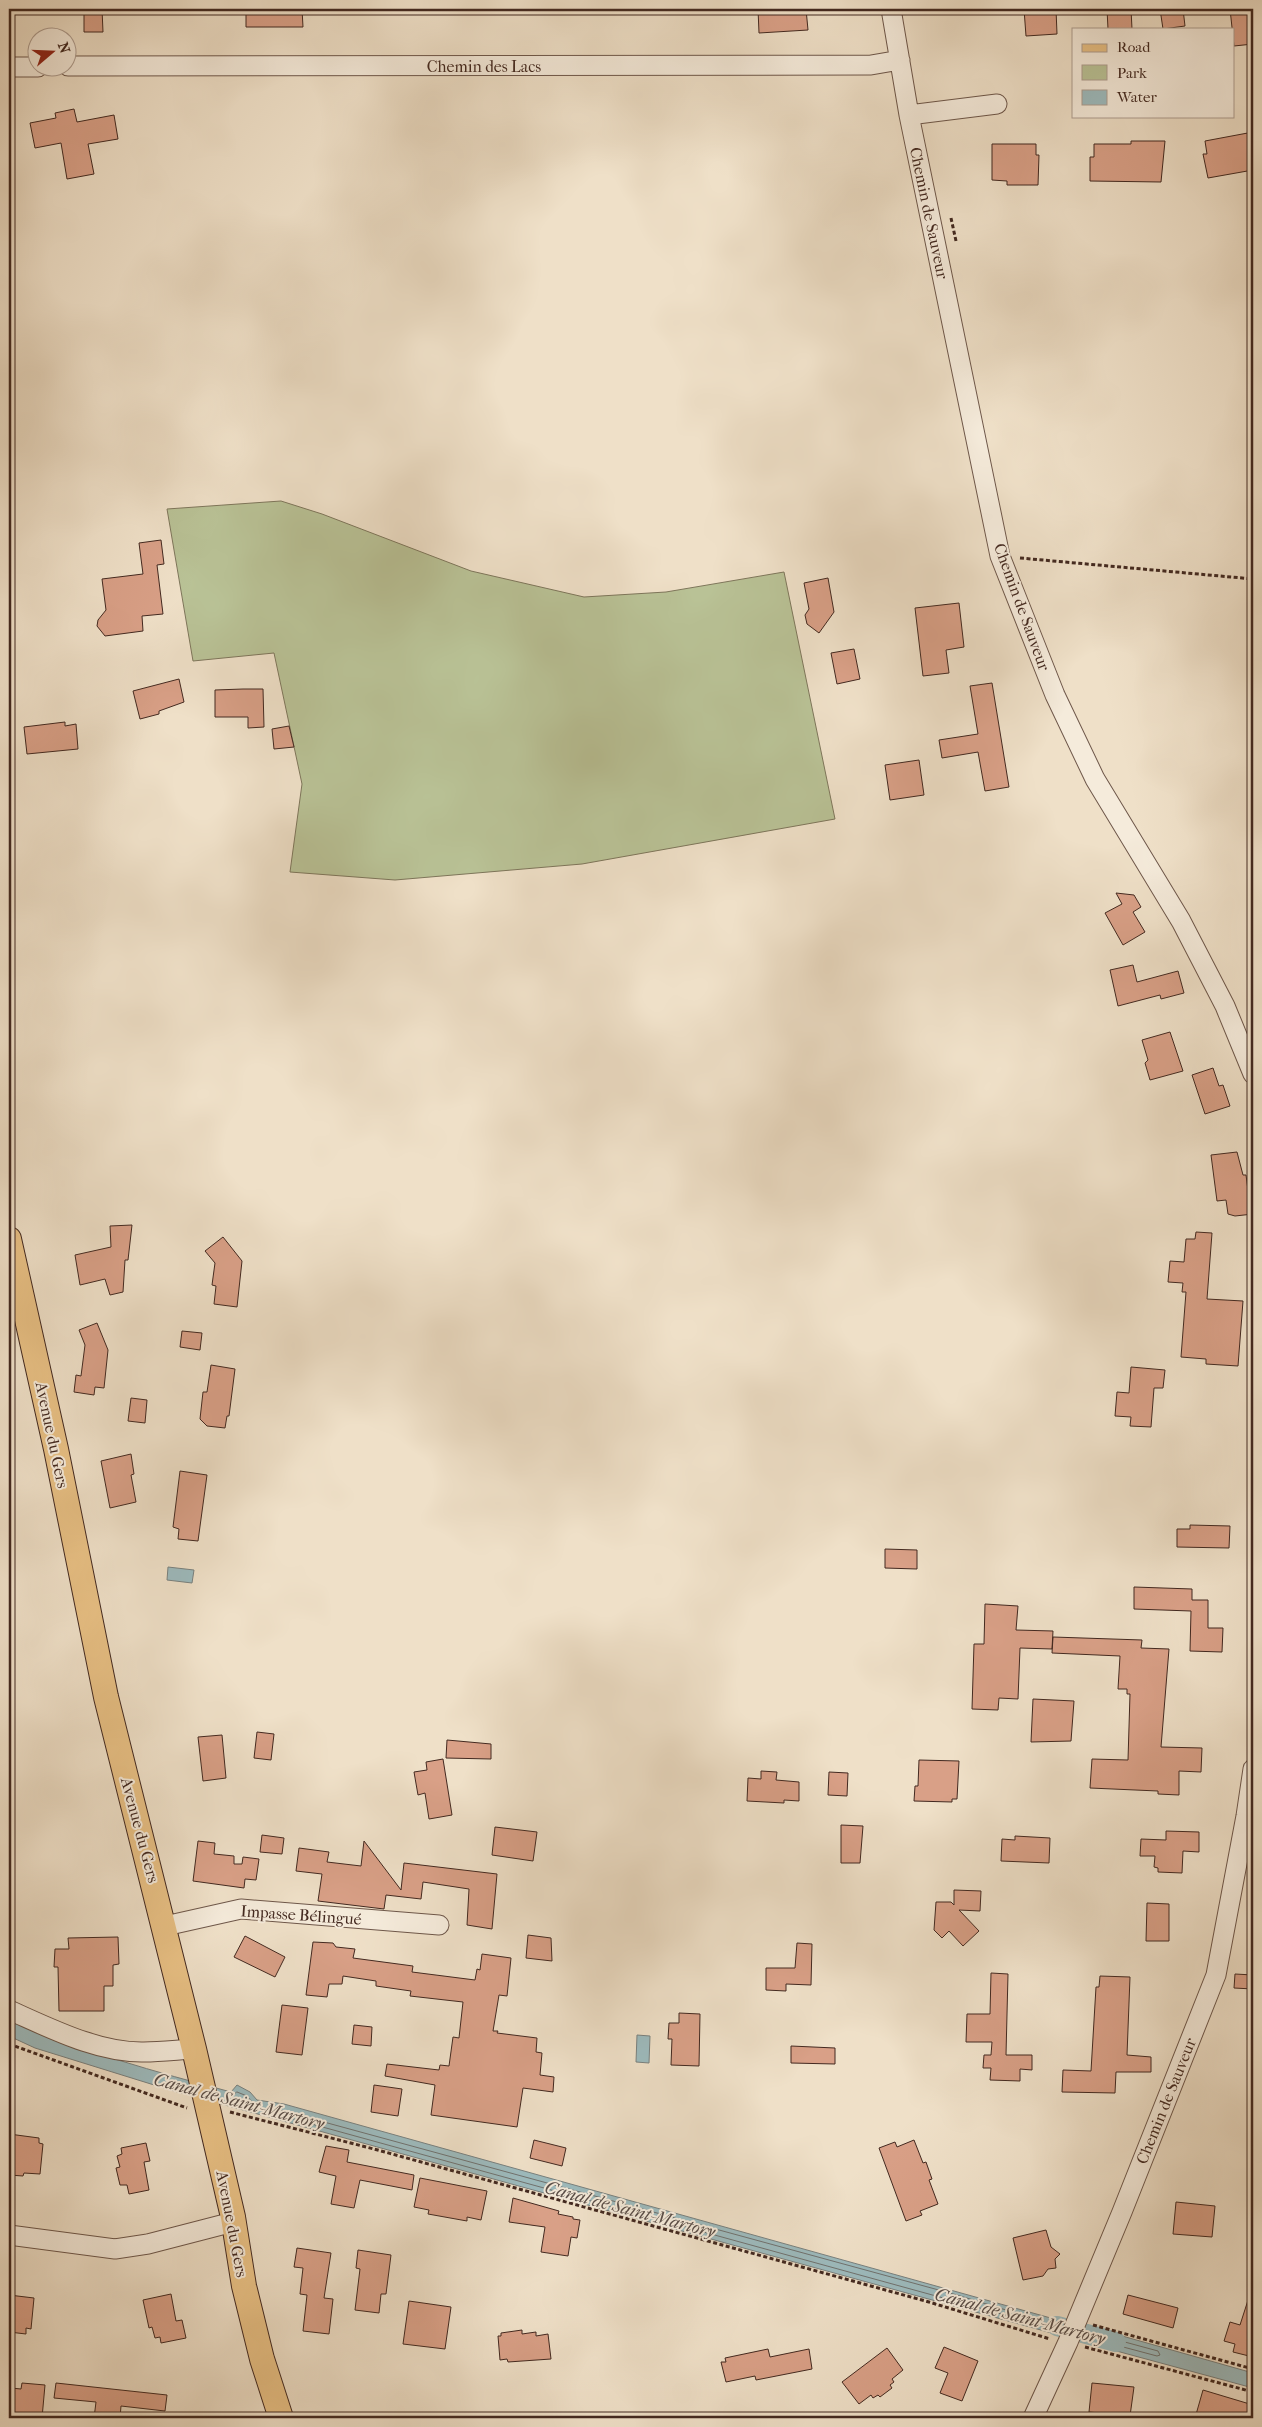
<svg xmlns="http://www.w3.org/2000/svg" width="1262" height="2427" font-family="'IM FELL French Canon',serif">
<rect width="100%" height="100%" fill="#efe0c8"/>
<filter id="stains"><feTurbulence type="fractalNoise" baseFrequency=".004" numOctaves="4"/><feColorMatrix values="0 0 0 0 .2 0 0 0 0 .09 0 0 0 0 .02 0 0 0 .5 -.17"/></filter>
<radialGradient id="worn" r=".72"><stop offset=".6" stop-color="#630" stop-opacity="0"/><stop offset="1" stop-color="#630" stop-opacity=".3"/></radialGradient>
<!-- green -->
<path fill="#b9c296" stroke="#7e765b" d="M281 501 322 514 471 571 584 597 666 592 784 572 835 819 582 864 395 880 290 872 302 784 274 653 193 661 167 509Z"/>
<!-- water -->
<path fill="#9dbbbe" stroke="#79817f" d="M168 1567 194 1570 192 1583 167 1580Z
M9 2020C80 2051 156 2072 231 2092L237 2085 250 2092 257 2100 284 2104 1065 2322 1059 2335 167 2089 35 2048 9 2036Z
M637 2035 650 2036 649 2063 636 2062Z
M1094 2328 1253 2373V2388L1087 2343Z"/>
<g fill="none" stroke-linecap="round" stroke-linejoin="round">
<!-- shore -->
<path stroke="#70726f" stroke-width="1" d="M237 2092 247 2096 253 2103 252 2106 231 2101V2098Z
M269 2107 957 2295 1006 2310 1008 2313 1005 2315 268 2112 266 2109Z
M1099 2335 1158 2351 1160 2355 1157 2356 1097 2340 1095 2337Z"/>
<!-- canal -->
<path stroke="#9dbbbe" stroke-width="20" d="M1057 2326 1116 2342"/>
</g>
<!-- building -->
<path fill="#d9a087" stroke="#432920" d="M84 9H102L103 32H84Z
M246 9H302L303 27H246Z
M758 9H806L808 30 759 33Z
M1024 9H1056L1057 34 1026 36Z
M1107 9H1131L1132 29H1108Z
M1160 9H1183L1185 26 1163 29Z
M1230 9H1250L1253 21V44L1234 46Z
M74 109 77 122 114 115 118 139 88 144 94 174 67 179 61 143 35 148 30 123 56 118 55 113Z
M1253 132V170L1208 178 1203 154H1207L1205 141Z
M1131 141H1165L1161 182 1090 181V157H1094V144H1131Z
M992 144H1036V155H1039L1038 185H1007V181L992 180Z
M161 540 164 564 157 565 163 614 142 616 143 631 105 636 97 626 98 620 106 610 102 579 143 574 139 543Z
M828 578 834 612 819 633 807 624 805 615 809 609 804 583Z
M959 603 964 647 946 650 949 673 923 676 915 608Z
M854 649 860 679 837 684 831 653Z
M179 679 184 702 159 711V714L140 719 133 691Z
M992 683 1009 787 985 791 978 752 942 758 939 740 978 734 970 686Z
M243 689H263L264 727 248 728V717H215V690Z
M65 722V726L76 724 78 749 27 754 24 727Z
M289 726 294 747 274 749 272 729Z
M919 760 924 795 890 800 885 765Z
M1116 893 1134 895 1141 907 1133 912 1145 932 1123 945 1105 913 1122 904Z
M1133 965 1137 982 1178 971 1184 993 1161 999 1160 995 1118 1006 1110 970Z
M1170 1032 1183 1071 1150 1080 1145 1063 1148 1060 1142 1040Z
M1213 1068 1219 1086 1223 1085 1230 1106 1205 1114 1192 1075Z
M1237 1152 1243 1175H1246L1249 1198H1253V1214L1235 1216 1228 1214 1226 1200 1217 1201 1211 1155Z
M132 1225 128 1260H125L123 1292 110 1295 105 1279 80 1285 75 1255 111 1247 110 1226Z
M1196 1232 1212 1233 1207 1299 1243 1301 1238 1366 1206 1364V1359L1181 1357 1186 1292H1182L1183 1283 1168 1282 1170 1261 1184 1262 1186 1239H1195Z
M223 1237 242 1261 237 1307 214 1304 216 1286 212 1285 215 1263 205 1251Z
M97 1323 108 1350 104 1388 95 1387 94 1395 74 1392 76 1375 81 1376 85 1345 79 1330Z
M182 1331 202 1333 200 1350 180 1347Z
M211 1365 235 1369 229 1416H227L225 1428 207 1426 200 1419 203 1392H207Z
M1131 1367 1165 1370 1163 1388H1154L1151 1427 1130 1426 1131 1417 1115 1416 1117 1392 1129 1393Z
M131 1398 147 1400 145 1423 128 1421Z
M131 1454 134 1474 131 1475 136 1502 110 1508 101 1461Z
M180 1471 207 1475 198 1541 178 1539 179 1529 173 1527Z
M1190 1525 1230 1526 1229 1548 1177 1547V1529H1190Z
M885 1549 917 1550V1569L885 1568Z
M1134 1587 1192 1589V1600H1208V1628H1223L1222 1652 1190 1651 1191 1611 1134 1609Z
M985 1604 1018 1606 1016 1630 1053 1631 1052 1649 1020 1648 1018 1699 999 1698 998 1710 972 1709 974 1644H984Z
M1053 1637 1142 1640 1141 1648 1169 1649 1161 1747 1202 1748 1201 1772 1179 1771V1795L1158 1794V1791L1090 1788 1092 1759 1128 1760 1130 1694H1127V1689H1118L1120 1656 1052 1653Z
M1033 1699 1074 1701 1071 1741 1031 1742Z
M257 1732 274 1734 271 1760 254 1758Z
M222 1735 226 1778 203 1781 198 1737Z
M447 1740 491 1744V1759L446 1758Z
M443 1759 452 1815 429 1819 425 1793 418 1795 414 1772 427 1770 426 1762Z
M919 1760 959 1761 957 1799H952V1802L914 1801 915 1786H918Z
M761 1771 777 1772 776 1780 799 1782V1801L784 1800V1803L747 1801 748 1778 761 1779Z
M829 1772 848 1773 847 1796 828 1795Z
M841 1825 863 1826 860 1863H841Z
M495 1827 537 1832 533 1861 492 1855Z
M1166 1831 1199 1832V1852L1183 1851 1182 1873 1158 1872V1868L1154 1867 1155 1856H1140L1141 1839 1166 1840Z
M262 1835 284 1838 282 1854 260 1852Z
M1015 1836 1050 1838 1049 1863 1001 1861 1002 1839 1015 1840Z
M198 1841 215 1843 214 1854 234 1856V1864H242L243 1857 259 1859 256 1880 245 1879 244 1888 193 1881Z
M364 1841 401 1890 404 1863 497 1874 492 1929 467 1925 469 1889 423 1882 421 1899 386 1895 384 1909 318 1901 322 1874 296 1871 299 1848 329 1852 327 1862 361 1866Z
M954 1890 981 1891 980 1911 959 1910 979 1931 963 1946 949 1931 942 1938 934 1930 936 1902H951L954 1905Z
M1147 1903 1169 1904V1941H1146Z
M528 1935 551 1938 552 1961 526 1958Z
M245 1936 285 1957 275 1977 234 1957Z
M118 1937 119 1964 113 1965V1986H104V2011H59L58 1967H54L55 1949H69L68 1938Z
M313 1942 333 1943 336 1947 355 1949 353 1958 413 1966 412 1972 475 1980 477 1969 480 1970 482 1954 511 1958 507 1996 499 1995 493 2031H498L497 2033 537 2038 536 2052 542 2053 540 2075 554 2077 553 2092 523 2088 517 2127 431 2115 435 2085 385 2076 387 2064 439 2070 440 2065 449 2066 453 2037 459 2038 463 2002 410 1996 411 1991 376 1986V1981L343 1976 342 1984H329L327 1997 306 1995Z
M797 1943 812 1944 811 1985 786 1984V1991L766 1990V1968H795Z
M991 1973 1008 1974 1006 2055H1032V2070L1020 2069V2081L990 2080 991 2068H983L984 2055H991L992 2042H966L967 2014H990Z
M1235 1974 1253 1975V1989L1234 1988Z
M1100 1976 1130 1977 1127 2055 1151 2057V2072H1116L1115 2093 1062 2092 1063 2070 1091 2071 1096 1987H1099Z
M282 2005 308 2008 302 2055 276 2052Z
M679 2013 700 2014 699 2066 671 2065 672 2039H668L669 2023H679Z
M354 2025 372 2027 371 2046 352 2044Z
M791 2046 835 2048V2064L791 2063Z
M374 2085 402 2089 398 2116 371 2112Z
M9 2134 39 2138V2143L43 2144 40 2174 24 2173 23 2176 9 2175Z
M534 2140 566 2148 562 2166 530 2158Z
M914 2140 923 2163 926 2162 932 2179 929 2180 938 2204 920 2211 922 2215 906 2221 879 2148 895 2142 897 2147Z
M146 2143 150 2161 144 2162 149 2190 129 2194 127 2185H120L116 2168 120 2167 117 2156 122 2154 121 2148Z
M326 2146 349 2150 347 2162 414 2175 412 2190 360 2180 354 2208 331 2204 336 2176 319 2172Z
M420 2178 487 2191 481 2220 467 2217V2221L428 2214 429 2210 414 2207Z
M513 2198 559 2211 558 2214 573 2217V2219L580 2220 577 2238 571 2237 568 2256 541 2252 545 2227 509 2222Z
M1176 2202 1215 2206 1212 2237 1173 2234Z
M1046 2230 1051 2247 1060 2254 1055 2259 1056 2268 1048 2269 1043 2276 1023 2280 1013 2238Z
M297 2248 331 2253 324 2298 333 2299 329 2334 303 2331 307 2295 300 2294 303 2268 294 2267Z
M358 2250 391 2255 386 2294H381L379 2313 355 2310 360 2269 356 2268Z
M171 2294 176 2321 182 2320 186 2338 161 2343 160 2337 155 2338 152 2327 149 2328 143 2300Z
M1250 2294 1253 2295V2357L1233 2352 1235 2344 1224 2341 1230 2322 1240 2325Z
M9 2295 34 2298 31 2329 26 2328V2334L9 2332Z
M1128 2295 1178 2308 1173 2328 1123 2314Z
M409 2301 451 2307 445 2349 403 2344Z
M522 2330V2334L536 2332V2336L548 2334 551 2359 508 2362 507 2359 500 2360 498 2336H501V2333Z
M944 2347 978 2361 962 2401 940 2393 948 2373 935 2368Z
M887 2348 903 2370 892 2379 894 2382 890 2385 892 2388 880 2397 878 2395 873 2398 871 2395 859 2404 842 2382Z
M768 2349 770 2357 809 2349 812 2369 756 2380 755 2376 726 2382 721 2362H726L725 2358Z
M22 2383 45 2385 42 2418H9L11 2388 21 2389Z
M56 2383 167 2395 165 2411 121 2406 120 2418H94L96 2402 54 2398Z
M1092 2383 1134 2387 1130 2416 1089 2412Z
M1203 2390 1253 2405 1251 2418H1195Z"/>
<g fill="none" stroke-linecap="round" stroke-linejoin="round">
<!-- minor casing -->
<g stroke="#6e574a" stroke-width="21">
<path id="minor" d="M891 9 909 115 1000 556 1055 695 1095 779 1181 921 1225 1006 1253 1074
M68 66 871 65 900 60
M9 67H38
M909 115 997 104
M165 1926 241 1909 439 1925
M9 2010C50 2028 98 2053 144 2052 160 2052 177 2050 194 2049
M9 2235 115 2249 148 2244 233 2222
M1033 2418 1068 2342 1122 2212 1216 1975 1246 1816 1253 1769"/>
</g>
<!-- major casing -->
<g stroke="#432920" stroke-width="26">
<path id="major" d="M9 1239 56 1449 106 1697 194 2049 233 2217 244 2286 262 2359 281 2418"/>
</g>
<!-- path -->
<path stroke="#432920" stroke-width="3" stroke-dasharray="4 2.5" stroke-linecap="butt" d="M951 218 956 241
M1020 558 1253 579
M9 2044 187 2108
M230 2112 374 2149 929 2302 1050 2339
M1093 2325 1253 2369
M1085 2347 1253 2392"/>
<!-- minor -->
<use href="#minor" stroke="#f5ebdb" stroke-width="19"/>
<!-- major -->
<use href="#major" stroke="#e8c084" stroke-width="24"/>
</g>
<g text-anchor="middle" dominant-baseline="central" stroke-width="4" stroke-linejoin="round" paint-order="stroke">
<!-- street labels -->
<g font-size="16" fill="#432920" stroke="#f5ebdb">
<text x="484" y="66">Chemin des Lacs</text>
<text transform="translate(929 213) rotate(78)">Chemin de Sauveur</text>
<text transform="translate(1022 607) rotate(70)">Chemin de Sauveur</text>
<text transform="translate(52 1435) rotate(78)">Avenue du Gers</text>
<text transform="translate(140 1830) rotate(75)">Avenue du Gers</text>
<text transform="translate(301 1915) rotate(4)">Impasse Bélingué</text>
<text transform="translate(1166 2101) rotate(-68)">Chemin de Sauveur</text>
<text transform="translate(232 2224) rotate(79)">Avenue du Gers</text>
</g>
<!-- water labels -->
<g font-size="18" font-style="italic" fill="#5a4e48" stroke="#f5ebdb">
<text transform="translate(239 2102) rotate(15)">Canal de Saint-Martory</text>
<text transform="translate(630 2210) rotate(15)">Canal de Saint-Martory</text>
<text transform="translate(1020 2317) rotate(15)">Canal de Saint-Martory</text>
</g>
</g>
<!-- margin -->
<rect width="1262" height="2427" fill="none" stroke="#efe0c8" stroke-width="30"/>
<rect x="10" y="10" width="1242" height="2407" fill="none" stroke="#432920" stroke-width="2.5"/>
<rect x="15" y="15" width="1232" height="2397" fill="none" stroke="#432920"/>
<!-- legend -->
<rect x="1072" y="28" width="162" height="90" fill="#f5ebdb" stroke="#ae9d90"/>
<rect x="1082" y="44" width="25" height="8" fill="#e8c084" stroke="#ae9d90"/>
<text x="1117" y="52" font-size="15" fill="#432920">Road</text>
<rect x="1082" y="65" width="25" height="15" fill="#b9c296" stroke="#ae9d90"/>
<text x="1117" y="78" font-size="15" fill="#432920">Park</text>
<rect x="1082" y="90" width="25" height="15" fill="#9dbbbe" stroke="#ae9d90"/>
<text x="1117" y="102" font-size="15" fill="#432920">Water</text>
<!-- north arrow -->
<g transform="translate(52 52) rotate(71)"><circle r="24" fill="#f5ebdb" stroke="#ae9d90"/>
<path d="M0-4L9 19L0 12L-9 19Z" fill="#8f2418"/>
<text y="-8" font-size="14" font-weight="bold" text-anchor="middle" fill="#432920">N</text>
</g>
<rect width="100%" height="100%" filter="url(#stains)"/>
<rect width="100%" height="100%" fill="url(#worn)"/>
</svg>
